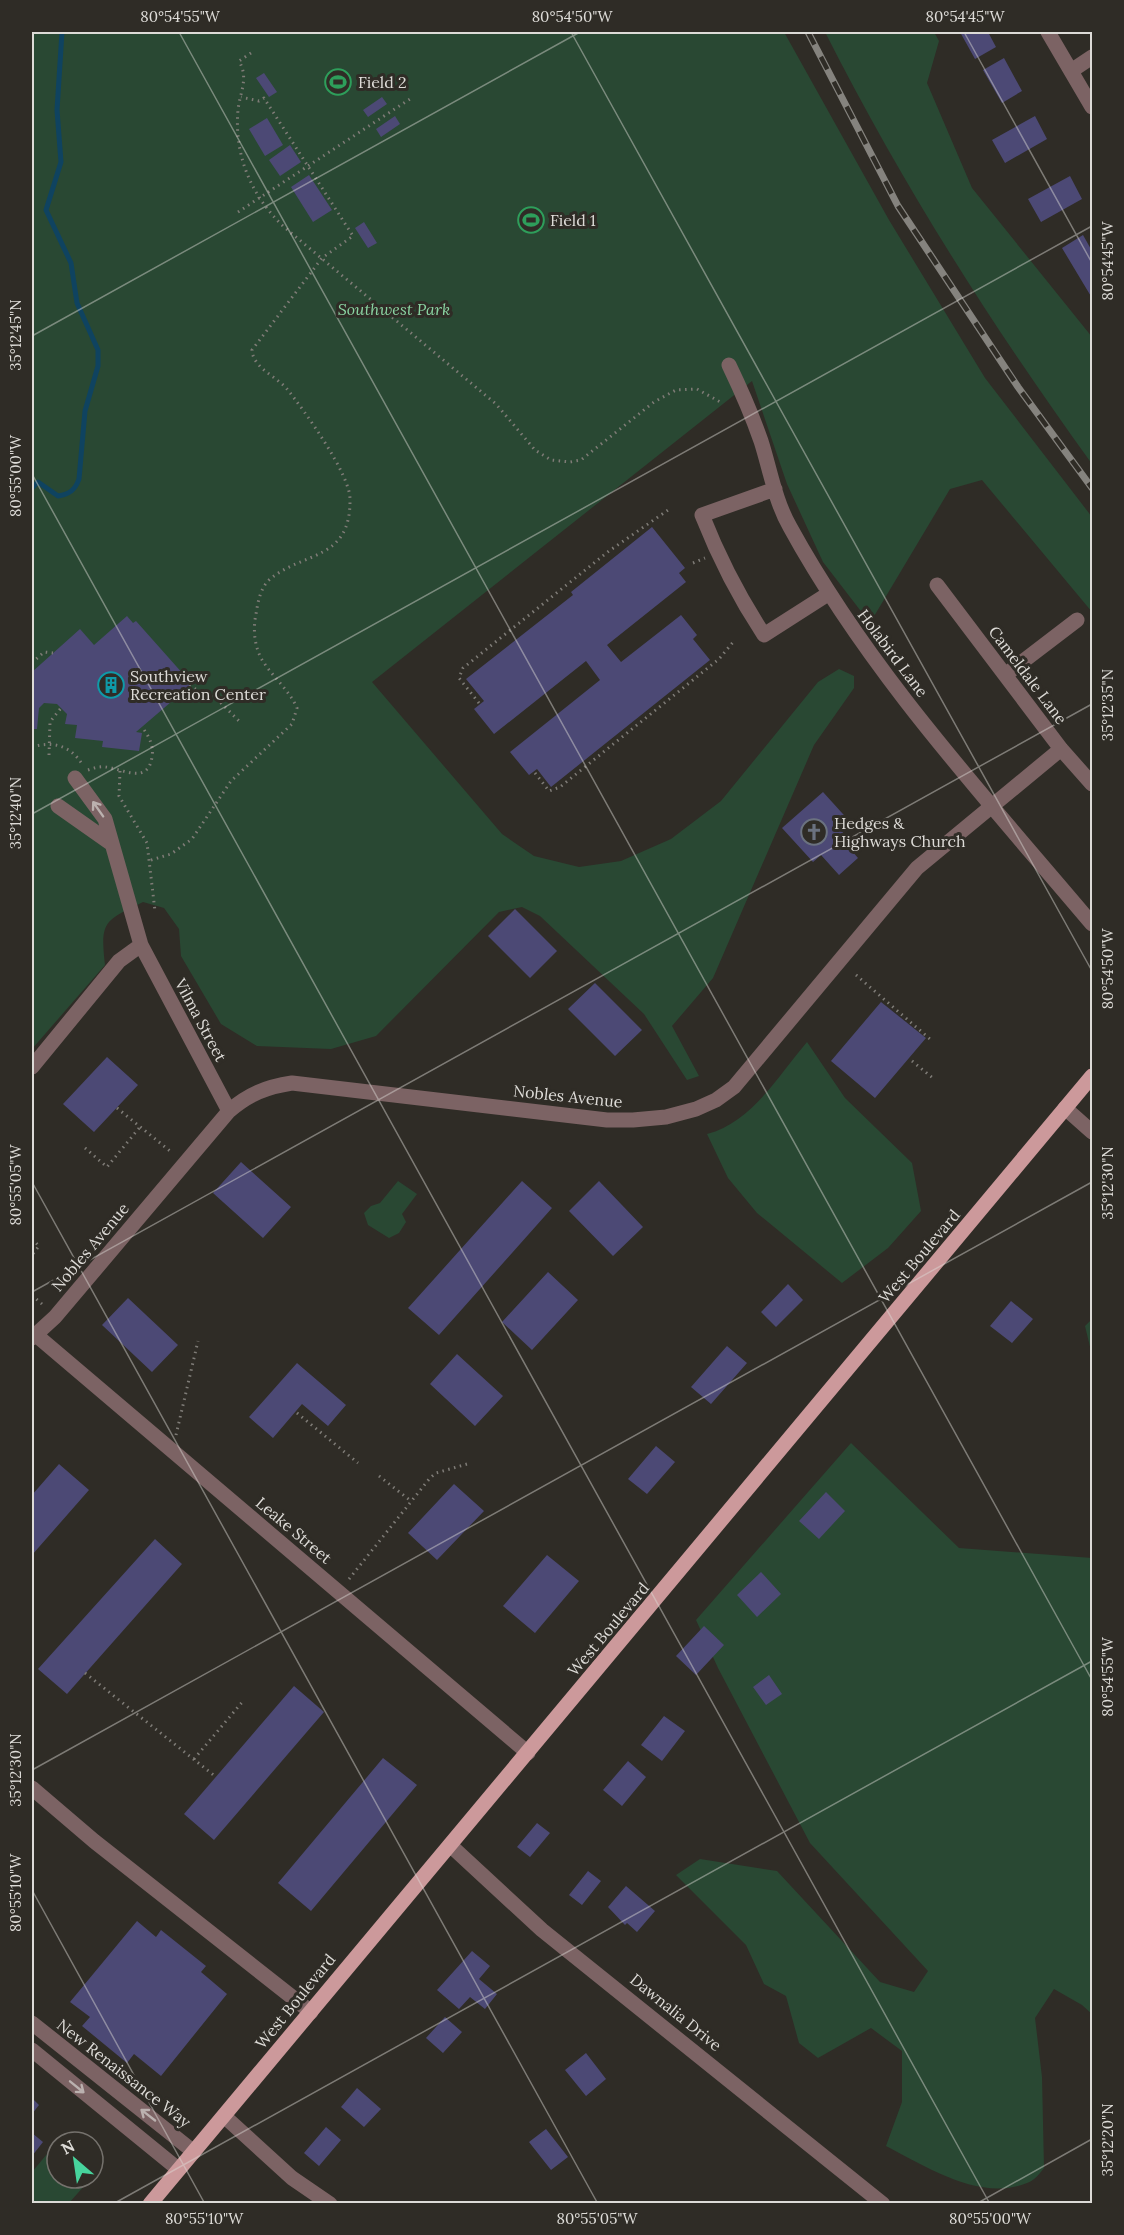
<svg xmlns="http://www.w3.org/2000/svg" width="1124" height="2235" font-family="Lora,serif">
<rect width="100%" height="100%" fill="#2f2c26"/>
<!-- green -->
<path fill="#294833" d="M32 32H784L889 220 985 378 1092 517V612L982 480 950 489 870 623 823 562 787 484 752 381 372 682 502 834 534 856 579 867 621 861 671 839 721 801 818 682 839 669 854 676V688L814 745 713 978 672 1026 699 1076 687 1080 644 1014 540 916 522 907 499 912 376 1036 331 1049 257 1046 221 1024 181 956 179 929 164 908 143 902C104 921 100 921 105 965L32 1049Z
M825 32H934L939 41 927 83 972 188 1092 337V464C992 326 902 184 825 32Z
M807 1042 845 1098 912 1163 921 1211 888 1248 842 1283 757 1213 728 1178 707 1134C752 1122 778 1076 807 1042Z
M398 1181 417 1194 402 1214 406 1222 399 1233 389 1238 368 1225 364 1213 371 1206 380 1203Z
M1092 1319V1355L1085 1326Z
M851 1443 959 1548 1092 1558V2014L1082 2005 1054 1989 1035 2018 1042 2077 1044 2168C1040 2173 1034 2181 1027 2183 980 2202 927 2167 886 2146L902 2102V2051L871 2028 818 2058 799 2043 786 1996 764 1984 746 1945 676 1875 700 1859 777 1871 880 1982 914 1992 928 1971 810 1843 718 1668 696 1620Z
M47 2154 57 2162V2178H77L85 2185 69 2203H32V2172Z"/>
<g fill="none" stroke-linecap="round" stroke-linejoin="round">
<!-- stream -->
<path stroke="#0f4360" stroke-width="5" d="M32 488 38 482 58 496C70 494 75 490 79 479L85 411 98 366V350L77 303 71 263 46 210 61 162 57 110 62 32"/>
</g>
<!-- building -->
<path fill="#4c4975" d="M960 32H988L996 47 975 59Z
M1004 58 1022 91 1002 103 983 70Z
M264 73 277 92 269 97 256 78Z
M382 97 387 104 368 117 363 110Z
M395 116 400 124 381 137 376 129Z
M1035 116 1047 139 1005 163 992 140Z
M267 118 283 145 265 156 249 129Z
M290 145 301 162 280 176 269 160Z
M309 175 332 210 313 222 291 187Z
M1070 176 1082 199 1041 222 1028 199Z
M364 222 377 243 368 248 355 228Z
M1083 235 1092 251V298L1062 248Z
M652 527 685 568 679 573 686 582 607 645 621 662 681 615 697 635 693 639 710 660 551 787 537 769 529 775 510 752 600 680 586 661 494 734 474 709 484 701 466 679 573 595 571 592Z
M127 616 133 623 136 621 192 684 136 732 142 733 139 751 102 747 103 741 75 738 77 725 65 724 67 714 57 704 44 703 39 708 37 729H32V672L80 629 94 645Z
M823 792 852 824 839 836 858 858 839 875 821 855 813 862 782 828Z
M515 909 557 951 530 978 488 936Z
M595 983 642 1030 615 1056 568 1009Z
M881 1002 926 1038 875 1098 831 1061Z
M107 1057 138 1085 94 1132 63 1104Z
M241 1162 291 1207 263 1238 213 1193Z
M522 1181 552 1208 439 1335 408 1308Z
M599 1181 643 1227 613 1256 569 1211Z
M548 1272 578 1300 532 1350 502 1322Z
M788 1284 803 1300 776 1327 761 1312Z
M128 1298 178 1345 152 1372 102 1325Z
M1011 1301 1033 1319 1012 1343 990 1326Z
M727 1346 747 1363 711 1404 691 1387Z
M457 1354 503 1396 475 1426 430 1384Z
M297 1363 346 1405 328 1426 302 1404 273 1438 249 1417Z
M656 1446 675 1462 647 1494 628 1479Z
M59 1464 89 1490 32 1555V1495Z
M454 1484 484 1511 437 1560 408 1533Z
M826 1492 845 1511 819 1539 799 1521Z
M155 1539 182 1564 67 1694 38 1669Z
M547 1555 579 1581 535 1633 503 1606Z
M761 1572 781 1594 757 1617 737 1595Z
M704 1626 724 1645 696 1675 676 1656Z
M769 1675 782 1694 766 1705 753 1687Z
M294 1686 324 1712 214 1840 184 1814Z
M664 1716 685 1731 662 1761 641 1745Z
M383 1758 417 1785 311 1911 278 1883Z
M628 1761 646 1777 622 1806 603 1790Z
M537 1823 550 1833 530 1857 517 1847Z
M588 1871 601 1881 582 1905 569 1895Z
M626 1886 655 1911 637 1932 627 1923 625 1925 608 1907Z
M137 1921 156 1937 161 1930 206 1966 201 1972 227 1994 161 2076 134 2054 127 2063 82 2026 90 2017 70 2002Z
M472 1951 490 1966 479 1979 497 1994 485 2009 470 1997 459 2009 437 1990Z
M445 2017 462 2032 443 2053 426 2038Z
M586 2053 606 2079 586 2096 565 2070Z
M357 2088 381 2109 364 2127 341 2107Z
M32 2098 39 2105 32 2114Z
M326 2127 341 2140 319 2166 304 2153Z
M546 2129 568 2157 551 2170 529 2142Z
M32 2133 43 2142 32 2156Z"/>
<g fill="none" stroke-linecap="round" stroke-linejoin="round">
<!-- path -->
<path stroke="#7f7c77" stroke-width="3" stroke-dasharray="1.5 4.5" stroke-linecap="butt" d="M251 53 239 61C249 78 240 92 238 110 234 155 251 196 284 227L496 404 535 450 551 460 570 462 581 460 654 402 676 390 697 389 722 403
M238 212 413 97
M693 563 705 558
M32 663 44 652 53 653
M189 686 217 699 241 723
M479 703 459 678 463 668 609 551 671 508
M32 747C52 741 70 745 82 764
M49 755 50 722 61 708
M88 770C94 768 100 766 106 767 123 769 148 785 152 757 154 746 149 736 142 727
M120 771 119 796 147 843 155 911
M535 773 549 791 560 787 719 659 734 641
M151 860 171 854 192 839 231 781 292 724 297 708 294 702C285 686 270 674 261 658 254 644 253 628 256 614 258 602 260 589 269 580 302 551 351 562 350 499 350 474 304 410 287 389 276 376 253 368 252 350L322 258 353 236 264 98 259 101 241 97
M856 975 930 1039
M912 1061 934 1079
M117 1108 170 1151
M85 1148 107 1167 140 1127
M32 1239 39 1246 32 1255
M32 1295 42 1304
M297 1413 358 1463
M176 1435 198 1341
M379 1476 411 1501
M349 1579 430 1478 436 1473 467 1464
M85 1673 216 1777
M194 1759 244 1700"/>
<!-- minor -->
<path stroke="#7c6364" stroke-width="15" d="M1048 32 1092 107
M1071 71 1092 57
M729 365C741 390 752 415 761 441 770 469 775 501 790 527 870 673 985 797 1092 924
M775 489 702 515C719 558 739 597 764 635L828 594
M937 585 1061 749 1092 784
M1005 675 1077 620
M75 778 105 819 141 945 229 1111
M58 806 112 844
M32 1067 119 961 141 945
M1065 1108 1092 1132
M36 1335 528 1753
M32 1338 55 1317 229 1111C249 1094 266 1087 292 1083L607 1120H633L666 1117 696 1109 716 1100 734 1087 917 868 1061 749
M32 1788 94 1841 311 2012
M450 1845 542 1930 883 2204
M32 2023 194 2152
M32 2050 178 2169
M224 2116 292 2178 330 2204"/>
<!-- major -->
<path stroke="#cc999b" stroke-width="15" d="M150 2204 1092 1076"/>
<!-- rail casing -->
<g stroke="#85837e" stroke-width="7">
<path id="rail" d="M808 32 898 206 1018 387 1092 488"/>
</g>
<!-- rail -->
<use href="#rail" stroke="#2f2c26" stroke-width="4.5" stroke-dasharray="14" stroke-linecap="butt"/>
</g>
<!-- one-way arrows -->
<defs><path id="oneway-shaft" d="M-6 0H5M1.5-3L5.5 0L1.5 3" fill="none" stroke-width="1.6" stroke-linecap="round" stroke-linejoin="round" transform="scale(1.5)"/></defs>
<g stroke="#bbb1af">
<use href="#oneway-shaft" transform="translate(98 809) rotate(-125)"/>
<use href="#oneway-shaft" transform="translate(77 2087) rotate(39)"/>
<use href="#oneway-shaft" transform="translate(148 2115) rotate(-142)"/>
</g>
<!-- ticks -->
<path fill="none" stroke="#dddbd7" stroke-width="1.5" stroke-opacity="0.45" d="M179 32 1092 1680M571 32 1092 971M964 32 1092 263M32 336 580 32M32 474 990 2204M32 814 1092 226M32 1182 598 2204M32 1292 1092 704M32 1770 1092 1182M32 1890 205 2204M113 2204 1092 1661M976 2204 1092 2139"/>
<!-- icons -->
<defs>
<g id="stadium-ring" transform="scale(1.35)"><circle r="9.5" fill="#2f2c26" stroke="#2e9e5b" stroke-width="1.5"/><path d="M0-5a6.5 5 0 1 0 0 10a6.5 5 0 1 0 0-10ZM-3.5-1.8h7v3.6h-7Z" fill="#2e9e5b"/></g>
<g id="building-ring" transform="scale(1.35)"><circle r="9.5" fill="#2f2c26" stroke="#0f9aa8" stroke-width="1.5"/><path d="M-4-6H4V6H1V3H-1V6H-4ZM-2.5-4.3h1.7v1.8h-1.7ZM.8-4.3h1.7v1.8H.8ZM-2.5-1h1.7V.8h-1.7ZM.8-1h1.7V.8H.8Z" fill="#0f9aa8"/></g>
<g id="church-ring" transform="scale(1.35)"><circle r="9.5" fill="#2f2c26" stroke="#6b7280" stroke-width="1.5"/><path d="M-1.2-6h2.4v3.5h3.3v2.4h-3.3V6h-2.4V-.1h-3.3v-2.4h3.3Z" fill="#6b7280"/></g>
</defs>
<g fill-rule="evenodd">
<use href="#stadium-ring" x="338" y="82"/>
<use href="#stadium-ring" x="531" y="220"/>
<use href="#building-ring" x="111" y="685"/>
<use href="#church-ring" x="814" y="832"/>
</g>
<g text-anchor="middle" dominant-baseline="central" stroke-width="6" stroke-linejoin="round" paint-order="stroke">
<!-- poi labels -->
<g font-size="16" fill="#dddbd7" stroke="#2f2c26" text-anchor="start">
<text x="358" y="82">Field 2</text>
<text x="550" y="220">Field 1</text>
<text x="130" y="676">Southview<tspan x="130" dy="18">Recreation Center</tspan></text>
<text x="834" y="823">Hedges &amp;<tspan x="834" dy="18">Highways Church</tspan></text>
</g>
<!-- park labels -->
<g font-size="16" font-style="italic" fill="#8ad4a2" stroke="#2f2c26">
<text x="394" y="309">Southwest Park</text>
</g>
<!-- street labels -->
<g font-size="16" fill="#dddbd7" stroke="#2f2c26">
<text transform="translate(893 653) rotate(53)">Holabird Lane</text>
<text transform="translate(1028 675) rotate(53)">Cameldale Lane</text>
<text transform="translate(201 1020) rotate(62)">Vilma Street</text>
<text transform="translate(568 1096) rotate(6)">Nobles Avenue</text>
<text transform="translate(90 1247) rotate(-50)">Nobles Avenue</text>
<text transform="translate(919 1256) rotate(-50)">West Boulevard</text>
<text transform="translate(294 1530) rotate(40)">Leake Street</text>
<text transform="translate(608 1629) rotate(-50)">West Boulevard</text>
<text transform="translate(295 2001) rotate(-51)">West Boulevard</text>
<text transform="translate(676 2012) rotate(39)">Dawnalia Drive</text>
<text transform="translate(124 2073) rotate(38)">New Renaissance Way</text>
</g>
</g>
<!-- border -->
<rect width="1124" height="2235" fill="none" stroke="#2f2c26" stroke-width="66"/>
<!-- north arrow -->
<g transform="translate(75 2160) rotate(331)"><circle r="28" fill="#2f2c26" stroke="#75726d" stroke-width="1.5"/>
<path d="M0-4.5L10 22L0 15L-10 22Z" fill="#47d49d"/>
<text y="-9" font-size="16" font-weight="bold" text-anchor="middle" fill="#dddbd7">N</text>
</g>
<rect x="33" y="33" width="1058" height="2169" fill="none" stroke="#dddbd7" stroke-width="2"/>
<g font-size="15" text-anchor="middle" fill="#dddbd7">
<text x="180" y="22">80°54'55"W</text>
<text x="572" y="22">80°54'50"W</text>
<text x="965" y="22">80°54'45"W</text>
<text transform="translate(1108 261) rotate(-90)" y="5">80°54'45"W</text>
<text transform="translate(16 335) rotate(-90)" y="5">35°12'45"N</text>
<text transform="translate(16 476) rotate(-90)" y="5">80°55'00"W</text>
<text transform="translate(1108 705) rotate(-90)" y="5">35°12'35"N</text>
<text transform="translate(16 813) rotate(-90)" y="5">35°12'40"N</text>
<text transform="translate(1108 969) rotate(-90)" y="5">80°54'50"W</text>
<text transform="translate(1108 1183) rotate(-90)" y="5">35°12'30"N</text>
<text transform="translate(16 1185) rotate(-90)" y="5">80°55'05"W</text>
<text transform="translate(1108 1677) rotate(-90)" y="5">80°54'55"W</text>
<text transform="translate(16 1770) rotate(-90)" y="5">35°12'30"N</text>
<text transform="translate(16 1893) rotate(-90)" y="5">80°55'10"W</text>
<text transform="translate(1108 2140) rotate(-90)" y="5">35°12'20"N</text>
<text x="204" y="2224">80°55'10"W</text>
<text x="597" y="2224">80°55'05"W</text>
<text x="990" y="2224">80°55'00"W</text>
</g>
</svg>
